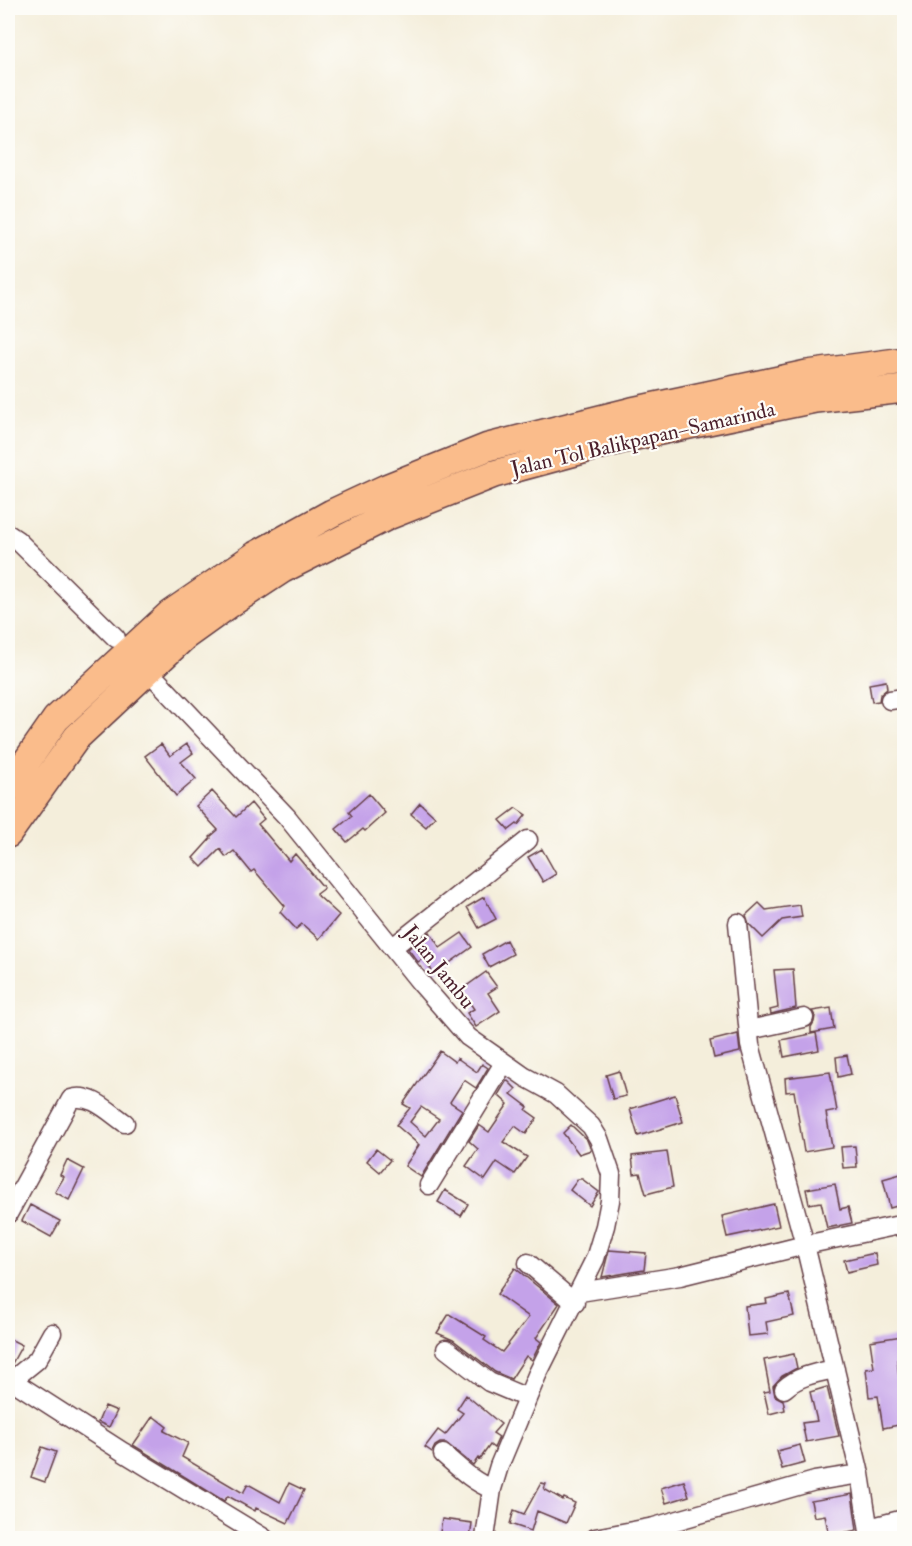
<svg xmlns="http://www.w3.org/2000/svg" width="912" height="1546" font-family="'IM FELL Double Pica',serif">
<rect width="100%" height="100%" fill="#fdfcf7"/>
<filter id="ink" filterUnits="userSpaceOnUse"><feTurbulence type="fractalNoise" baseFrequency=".0167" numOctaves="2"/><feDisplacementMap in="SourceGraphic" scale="12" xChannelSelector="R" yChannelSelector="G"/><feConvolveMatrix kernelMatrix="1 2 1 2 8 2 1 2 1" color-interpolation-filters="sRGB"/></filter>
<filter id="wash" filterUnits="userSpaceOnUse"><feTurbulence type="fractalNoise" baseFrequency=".008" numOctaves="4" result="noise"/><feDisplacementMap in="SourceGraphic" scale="24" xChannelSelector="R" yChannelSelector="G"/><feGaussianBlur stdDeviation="1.35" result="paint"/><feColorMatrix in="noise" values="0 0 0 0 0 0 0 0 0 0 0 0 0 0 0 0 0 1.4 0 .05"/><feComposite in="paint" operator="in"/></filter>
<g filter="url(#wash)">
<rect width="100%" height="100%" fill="#f4eedb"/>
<g id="blocks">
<!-- building -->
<path fill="#c4a2e9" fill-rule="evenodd" d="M886 681 887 689 880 695 879 701 872 702 869 684Z
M161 744 170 756 187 744 193 753 181 762 196 779 176 796 145 756Z
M212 791 236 817 251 803 264 819 258 824 289 861 295 854 324 888 316 894 339 915 319 939 302 924 296 929 280 912 285 906 254 870 251 872 234 851 226 857 220 849 202 867 193 858 211 838 210 837 218 830 196 806Z
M369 794 385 813 365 831 363 829 347 842 336 829 352 816 349 812Z
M420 803 435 817 426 827 411 814Z
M516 808 526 815 518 825 517 824 509 830 500 820Z
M542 849 556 874 543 882 528 857Z
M484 897 496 919 479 928 467 907Z
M759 903 766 910 800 905 802 917 782 920 763 938 749 924 746 915Z
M430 932 440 948 462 933 472 947 434 974 424 958 418 962 408 949Z
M506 940 513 954 489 967 482 954Z
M793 969 796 1008 771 1014 770 1010 778 1008 774 970Z
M486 972 497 987 488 993 500 1011 476 1027 467 1013 474 1009 461 990Z
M831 1008 834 1029 811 1033V1027L814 1022 815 1016 812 1011Z
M816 1033 819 1050 784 1057 781 1040Z
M738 1034 740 1052 714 1058 710 1041Z
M440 1051 455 1062 457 1058 477 1072 482 1064 488 1068 476 1088 464 1080 450 1102 462 1110 421 1177 405 1166 419 1145 396 1125 410 1108 403 1104ZM421 1107 439 1119 426 1136 410 1122Z
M847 1055 851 1074 838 1077 836 1057Z
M619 1071 626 1096 613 1099 606 1075Z
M830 1072 837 1111 826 1113 832 1147 804 1152 794 1091 786 1092 785 1078Z
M507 1080 516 1089 511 1094 528 1107 526 1110 537 1118 526 1134 515 1126 503 1142 527 1157 515 1174 497 1162 485 1180 466 1166 478 1149 469 1141 479 1125 489 1132 508 1104 498 1095Z
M675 1095 683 1122 638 1136 630 1109Z
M571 1125 587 1140 591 1150 579 1154 573 1146 563 1133Z
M855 1146 857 1167 843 1168 841 1147Z
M376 1149 390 1160 380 1172 367 1161Z
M667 1152 673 1187 646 1194 640 1173 634 1174 632 1156Z
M67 1160 84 1169 69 1200 55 1192 64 1177 60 1175Z
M904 1173V1204L890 1208 883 1179Z
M578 1179H582L599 1192 590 1206 570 1190Z
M835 1184 840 1209 848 1207 852 1223 827 1228 821 1202 809 1204 806 1189Z
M445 1190 468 1204 461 1216 438 1202Z
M774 1204 779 1226 727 1237 722 1216Z
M30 1205 60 1221 51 1237 22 1221Z
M609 1250 646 1253 644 1270 602 1277Z
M875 1253 877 1265 847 1272 844 1260Z
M515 1268 559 1304 536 1338 541 1342 532 1360 526 1356 511 1379 495 1372 453 1340 437 1333 449 1314 486 1337 484 1340 502 1352 529 1317 497 1294Z
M789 1294 794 1316 766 1322 768 1334 748 1336 745 1306 767 1303 766 1299Z
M902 1336 904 1359 897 1360 904 1424 883 1428 878 1396 869 1397 866 1369 874 1368 870 1341Z
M8 1338 22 1345 10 1367H8Z
M794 1354 797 1368 782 1376 773 1386 775 1396 783 1400 785 1410 769 1414 764 1392 770 1391 764 1360Z
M827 1387 839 1436 806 1442 802 1423 817 1421 810 1392Z
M466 1395 501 1424 493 1433 499 1437 494 1448 490 1445 480 1459 478 1458 473 1465 446 1443H440L435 1446 432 1452 425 1447 438 1430 445 1435 463 1413 457 1409Z
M105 1406 117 1411 109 1427 98 1422Z
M153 1416 167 1427 164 1431 188 1443 182 1457 243 1493 248 1484 280 1502 289 1483 304 1490 288 1523 256 1508 255 1511 228 1496 224 1501 133 1445Z
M800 1445 805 1463 782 1469 777 1451Z
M42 1447 56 1452 45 1482 31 1477Z
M684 1481 689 1496 666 1503 661 1488Z
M541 1483 546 1484 544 1489 563 1500 564 1498 575 1503 566 1523 537 1511 531 1531 510 1524 514 1510 524 1514Z
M852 1494 857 1530 829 1536 825 1515 814 1517 811 1501Z
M442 1519 472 1523 470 1539H439Z"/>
</g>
</g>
<g filter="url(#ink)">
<use href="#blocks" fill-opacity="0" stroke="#643e45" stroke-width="1.5"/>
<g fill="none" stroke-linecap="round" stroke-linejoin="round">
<!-- minor casing -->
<g stroke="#643e45" stroke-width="21">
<path id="minor" d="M8 534 17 540 116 638
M158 681 287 817 419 981 468 1037 525 1077 556 1094 591 1126 599 1139 611 1174 610 1201 605 1226 595 1259 537 1375 499 1466 492 1489 485 1538
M890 700 904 698
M738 923 750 1045 805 1245 860 1474 870 1538
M393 947 528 840
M749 1030 804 1018
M429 1185 504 1063
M8 1214 71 1099C91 1093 109 1112 125 1123
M528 1263 575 1303
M580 1292 680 1276 805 1245 904 1224
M446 1349 489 1382 527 1398
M8 1378 123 1452 264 1538
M11 1381 37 1360 52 1333
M784 1389C798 1376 816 1373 835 1369
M443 1454C458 1467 473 1482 492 1489
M869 1528 904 1519
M595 1538 654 1527 815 1481 860 1474"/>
</g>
<!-- highway casing -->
<g stroke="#643e45" stroke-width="30">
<path id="highway" d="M8 788 56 719 170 614 256 555 332 513 386 488 488 447 632 411 807 374 904 361
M8 834 77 737 185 636 231 603 283 569 388 516 494 474 631 437 815 399 904 389"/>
</g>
<!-- minor -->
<use href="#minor" stroke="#fff" stroke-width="18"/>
<!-- highway -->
<use href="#highway" stroke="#fabc8b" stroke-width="27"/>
</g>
</g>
<g text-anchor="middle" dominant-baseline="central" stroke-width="4.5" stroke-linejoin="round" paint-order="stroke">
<!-- street labels -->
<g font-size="21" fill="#4a1f2b" stroke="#fdfcf7">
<text transform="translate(643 439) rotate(-13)">Jalan Tol Balikpapan–Samarinda</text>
<text transform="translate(439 967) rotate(51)">Jalan Jambu</text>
</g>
</g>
<!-- margin -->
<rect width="912" height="1546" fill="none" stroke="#fdfcf7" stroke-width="30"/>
</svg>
